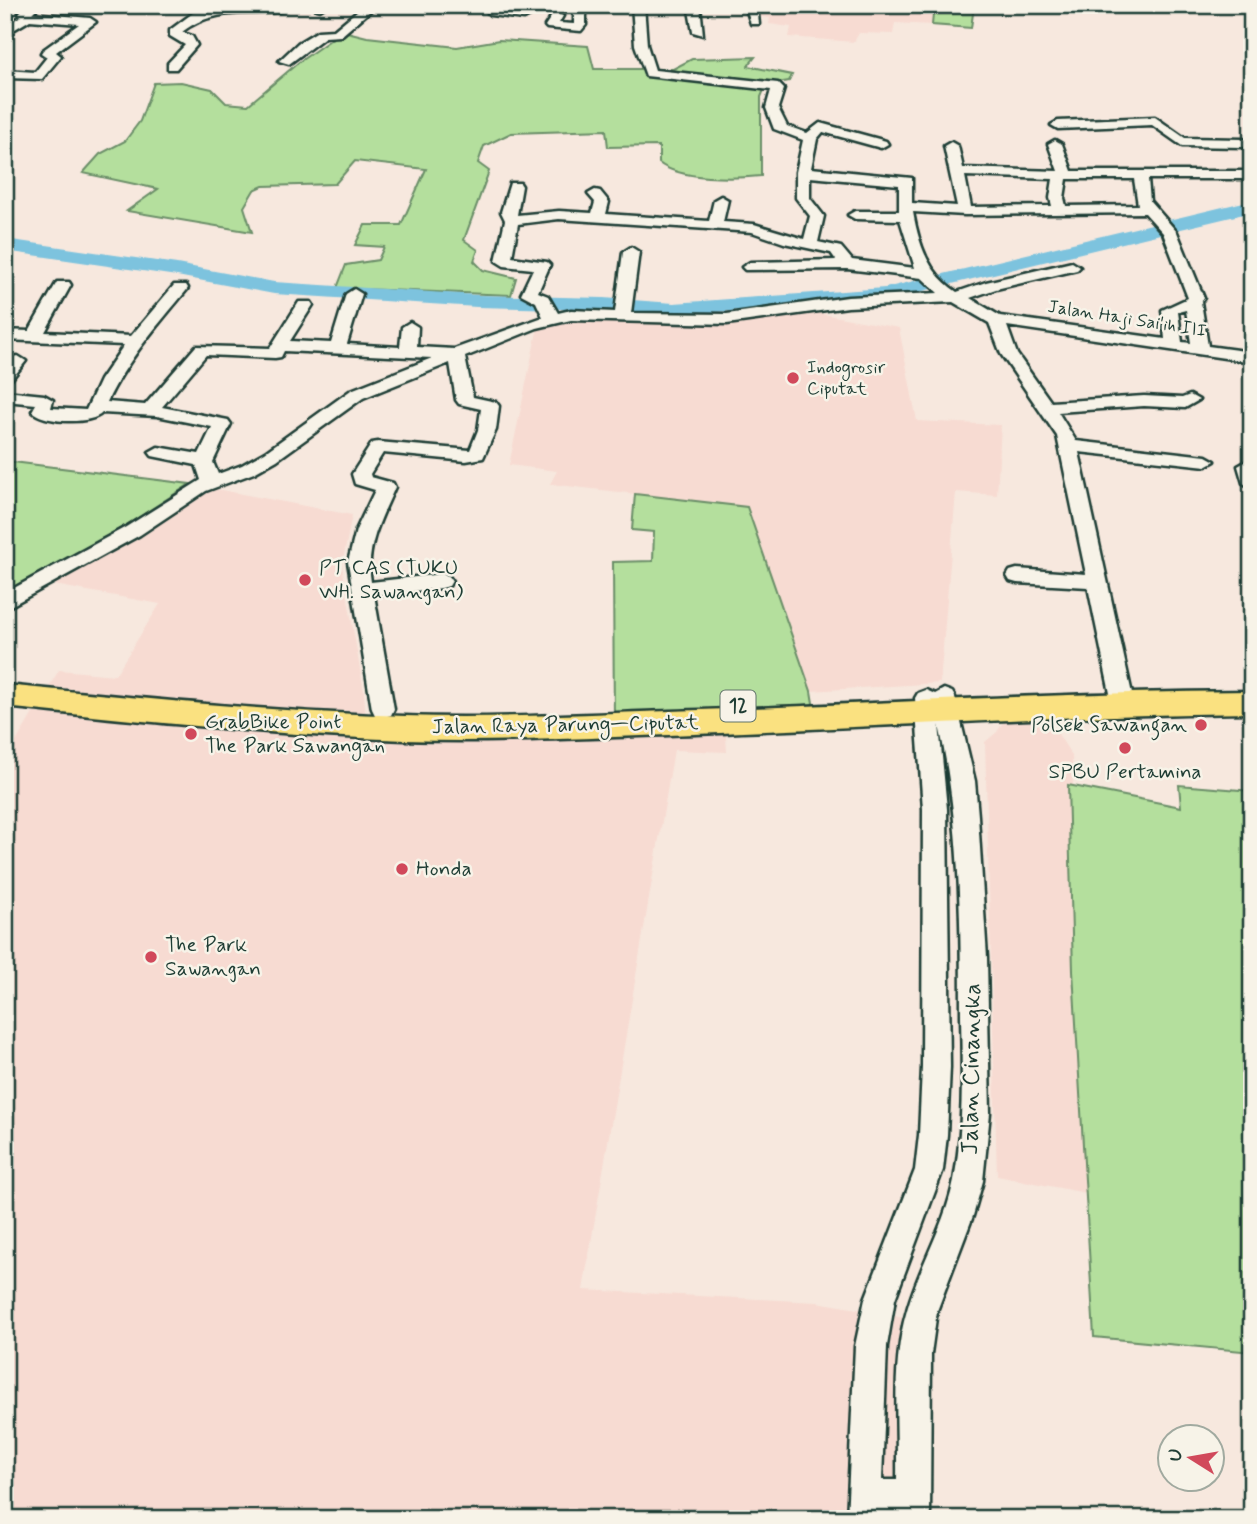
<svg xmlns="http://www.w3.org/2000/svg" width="1257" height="1524" font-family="Mynerve,sans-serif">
<rect width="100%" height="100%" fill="#f7e8de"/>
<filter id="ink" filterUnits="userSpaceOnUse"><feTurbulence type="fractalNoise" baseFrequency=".0143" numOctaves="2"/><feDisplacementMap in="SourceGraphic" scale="14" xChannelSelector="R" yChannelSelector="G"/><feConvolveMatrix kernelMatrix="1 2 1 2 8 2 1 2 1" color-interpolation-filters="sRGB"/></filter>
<g filter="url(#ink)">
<!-- built -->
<path fill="#f7dbd2" d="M773 5H934L932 25 895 23 893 34 859 33 854 42 789 37 791 27 769 24 770 18 752 16 750 6Z
M820 303 823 314 899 328 917 421 1001 425 997 495 956 492 940 683 811 691 747 507 550 484 557 471 509 465 540 317 559 315 696 319Z
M190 484 352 515 342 565 364 692 366 722 725 720 727 752 674 750 583 1290 817 1302 921 1320 888 1519H5V760L59 670 115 675 160 604 32 581Z
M1048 718 1072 756 1086 1193 997 1176 985 742 997 732 1005 719Z"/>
<!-- green -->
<path fill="#b4df9d" stroke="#6a8e68" stroke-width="2" d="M934 5H1002L974 6 971 28 932 25Z
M343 31 367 37 457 47 499 40 588 46 594 69H673L692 59 755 57 748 66 792 75 789 81 766 85 761 97V176C734 179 680 180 659 163V146L608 147 606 130 511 133 484 146 478 163 489 171 464 240 478 250 474 261 483 270 516 278 511 295 337 288 346 265 378 260 384 247 355 245 365 225H401L426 169 355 161 335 184 263 186 254 190 244 207 252 232 127 211 158 189 83 173 100 154 125 141 140 121 154 83 181 82 212 89 226 103 248 105 299 62Z
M5 461 190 484 133 521 5 595Z
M635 494 747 507 811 691 815 715 614 724 613 562 653 561 654 532 632 530Z
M1068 785 1181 807 1179 785 1252 791V1352L1094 1337 1073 971Z"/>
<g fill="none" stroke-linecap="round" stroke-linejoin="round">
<!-- river -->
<path fill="#7dc3de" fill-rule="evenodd" d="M1252 200V212L885 300 674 315 603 310 477 307 274 294 177 276 5 251V239L177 264 274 282 477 295 603 298 674 303 885 288Z"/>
<!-- minor casing -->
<g stroke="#1f3d34" stroke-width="5">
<path id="minor" d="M27 5 39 6 32 13 90 18 96 22 56 52 61 56 42 79 5 78V70L35 72 47 57 41 53 43 50 79 24 30 20 5 35V26L21 16 19 13Z
M166 5H179L171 10 167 9Z
M218 5H294C273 23 222 0 182 32L192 36 197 45 176 69H168V63L185 45 170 36V30L193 13Z
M315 5H328L320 10 316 9Z
M364 5H377L341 36 325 37 289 64 279 61 298 43 318 31 334 30Z
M494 5H506L502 10 524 13 530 16 524 19 490 15 488 13Z
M574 5H586V25L581 31 547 28 545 26 553 14 557 13 563 16 559 23 574 24Z
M632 5H644L647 45 655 70 778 83 784 89 778 108 787 126 807 133 820 123 886 141 888 144 881 148 823 132 817 139 811 168 912 178V203L957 206 944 146 951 142 958 146 963 168 1058 171 1048 144 1055 140 1062 144 1072 171H1252V179H1148L1150 201 1177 232 1204 298 1201 302 1208 346 1252 352V362L1007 326 1017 354 1051 402 1144 396 1182 398 1190 395 1199 400 1185 408 1144 406 1058 412 1076 441 1206 456 1215 461 1206 466 1079 452 1134 703 1131 709 1123 711 1115 709 1112 703 1088 587 1017 583 1010 581 1007 576 1010 571 1017 569 1086 574 1057 436 1001 354 989 323 953 302 848 307 727 324 571 320 537 328 465 357 473 397 496 402 499 406 496 430 483 458 466 461 383 453 370 474 371 477 393 483 395 487C381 519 365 547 371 582L442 574 449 576 452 581 449 586 442 588 374 595 394 709 391 715 383 717 375 715 372 709 348 562 356 530 375 490 355 484 352 474 372 443 378 442 470 450 478 430 481 409 459 404 456 400 450 363 363 398 277 460 254 473 206 491 140 535 5 609V593L126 527 201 480 196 465 152 456 149 452 158 447 199 454 212 427 157 416 102 413C92 425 42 423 32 411L36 404 5 401V391L44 395 53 400 51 408 86 410 100 380 124 345 5 340V330L29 331 57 282H69L71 285 45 332 131 336 174 285H186L188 288 186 291C156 327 127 360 107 402L145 405 196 346 270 348 299 302H311L313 305 290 341 331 343 346 294 354 289 362 294 347 344 400 347 402 327 410 322 418 327 417 347 454 349 543 317 536 302 521 294 533 269 504 266 496 261 505 220 501 212 510 183H520L522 186 517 215 559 211 592 213 595 202 588 194 595 190 600 191 609 202 606 214 709 221 714 200 721 196 728 200 723 222 754 224 804 239 810 216 796 198V172L803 140 774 129 766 108 771 90 646 76 635 45ZM965 176 1053 179 1050 198 1052 206 971 207ZM810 177 899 185V211H855L848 215 855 219 900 220 915 268 852 260 841 247 818 242 824 216 810 198ZM1067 179H1134L1138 205 1066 206 1064 198ZM913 212 965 215 1145 213 1163 233 1188 298 1162 310 1165 339 1000 316 970 298 996 289 1077 270 1080 267 1072 262 986 282 957 292C928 273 919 245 913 212ZM559 219 752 232 784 243 831 253 836 260 750 262 742 267 745 270 847 269 922 278 938 293 848 297 727 314 631 313 639 252 631 247 623 252 615 312 571 310 558 313 548 296 538 292 550 265 547 262 512 257 518 224ZM1186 310 1191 343 1182 342 1178 312ZM284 351 432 358 351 390 265 452 242 465 218 474 213 462 231 424 228 420 162 407 206 355 275 358 281 357Z
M688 5H700L703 35 693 32Z
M745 5H757L759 24H751Z
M1155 117 1185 138 1243 139 1250 143 1243 147 1182 146 1152 125 1058 129 1051 125 1058 121Z
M18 356 26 361 11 380 5 381V365L12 357Z
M1247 461H1252V489L1243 483 1238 466Z
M944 689 952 692 955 697 975 781 978 816 987 958 990 1113 983 1181 973 1216 937 1311 931 1354 930 1519H896V1514L881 1513V1519H847L855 1346 865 1299 915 1170 919 1135 922 1067 923 809 915 698 918 693 926 690 935 694ZM939 725C960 820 961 919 961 1016 962 1071 964 1126 954 1180 945 1226 919 1266 907 1310 891 1363 898 1425 897 1480H882L887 1346 895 1299 943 1170 947 1135 950 1067 947 809Z"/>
</g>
<!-- highway casing -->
<g stroke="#1f3d34" stroke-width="5">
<path id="highway" d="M5 685C138 698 272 712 405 716 493 719 581 714 669 711 863 705 1057 692 1252 691V713C1057 715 863 728 669 735 581 738 493 743 405 740 272 735 138 721 5 707Z"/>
</g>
<!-- minor -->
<use href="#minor" fill="#f7f3e8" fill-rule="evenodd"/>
<!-- highway -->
<use href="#highway" fill="#fae180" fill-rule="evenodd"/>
</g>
</g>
<!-- markers -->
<g fill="#d1495b" stroke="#f7f3e8" stroke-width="2.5">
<circle cx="793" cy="378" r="7"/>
<circle cx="305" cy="580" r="7"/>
<circle cx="1201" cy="725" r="7"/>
<circle cx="191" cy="734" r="7"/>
<circle cx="1125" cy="748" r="7"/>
<circle cx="402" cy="869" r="7"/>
<circle cx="151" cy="957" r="7"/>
</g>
<g text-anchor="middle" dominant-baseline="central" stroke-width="5" stroke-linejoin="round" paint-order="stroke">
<!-- far-street labels -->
<g font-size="18" fill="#1f3d34" stroke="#f7f3e8">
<text transform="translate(1127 319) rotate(9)">Jalan Haji Sai'ih III</text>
</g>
<!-- far-poi labels -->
<g font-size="18" fill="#1f3d34" stroke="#f7f3e8" text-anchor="start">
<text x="807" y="368">Indogrosir<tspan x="807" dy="21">Ciputat</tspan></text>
</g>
<!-- shield labels -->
<rect fill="#f7f3e8" stroke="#60746a" stroke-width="2" x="720.5" y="690.5" width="35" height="31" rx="5"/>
<g font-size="19" font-weight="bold" fill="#1f3d34">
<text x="738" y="706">12</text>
</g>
<!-- poi labels -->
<g font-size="21" fill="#1f3d34" stroke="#f7f3e8" text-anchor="start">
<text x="319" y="568">PT CAS (TUKU<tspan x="319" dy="24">WH. Sawangan)</tspan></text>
<text x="205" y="722">GrabBike Point<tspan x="205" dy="24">The Park Sawangan</tspan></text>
<text x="1187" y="725" text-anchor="end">Polsek Sawangan</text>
<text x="1125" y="772" text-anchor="middle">SPBU Pertamina</text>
<text x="416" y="869">Honda</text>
<text x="165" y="945">The Park<tspan x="165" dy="24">Sawangan</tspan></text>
</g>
<!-- street labels -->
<g font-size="21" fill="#1f3d34" stroke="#f7f3e8">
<text transform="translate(565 725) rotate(-1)">Jalan Raya Parung—Ciputat</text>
</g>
<!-- near-street labels -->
<g font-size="24" fill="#1f3d34" stroke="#f7f3e8">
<text transform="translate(972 1069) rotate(-89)">Jalan Cinangka</text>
</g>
</g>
<!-- margin -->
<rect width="1257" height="1524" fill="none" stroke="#f7f3e8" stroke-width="28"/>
<rect x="14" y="14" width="1229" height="1496" fill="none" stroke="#1f3d34" stroke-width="2.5" filter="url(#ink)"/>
<!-- north arrow -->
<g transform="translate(1191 1458) rotate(281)"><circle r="33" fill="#f7f3e8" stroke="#a1aaa0" stroke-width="2"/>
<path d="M0-5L12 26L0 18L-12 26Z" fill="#d1495b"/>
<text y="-10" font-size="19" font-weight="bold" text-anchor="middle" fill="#1f3d34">U</text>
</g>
</svg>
